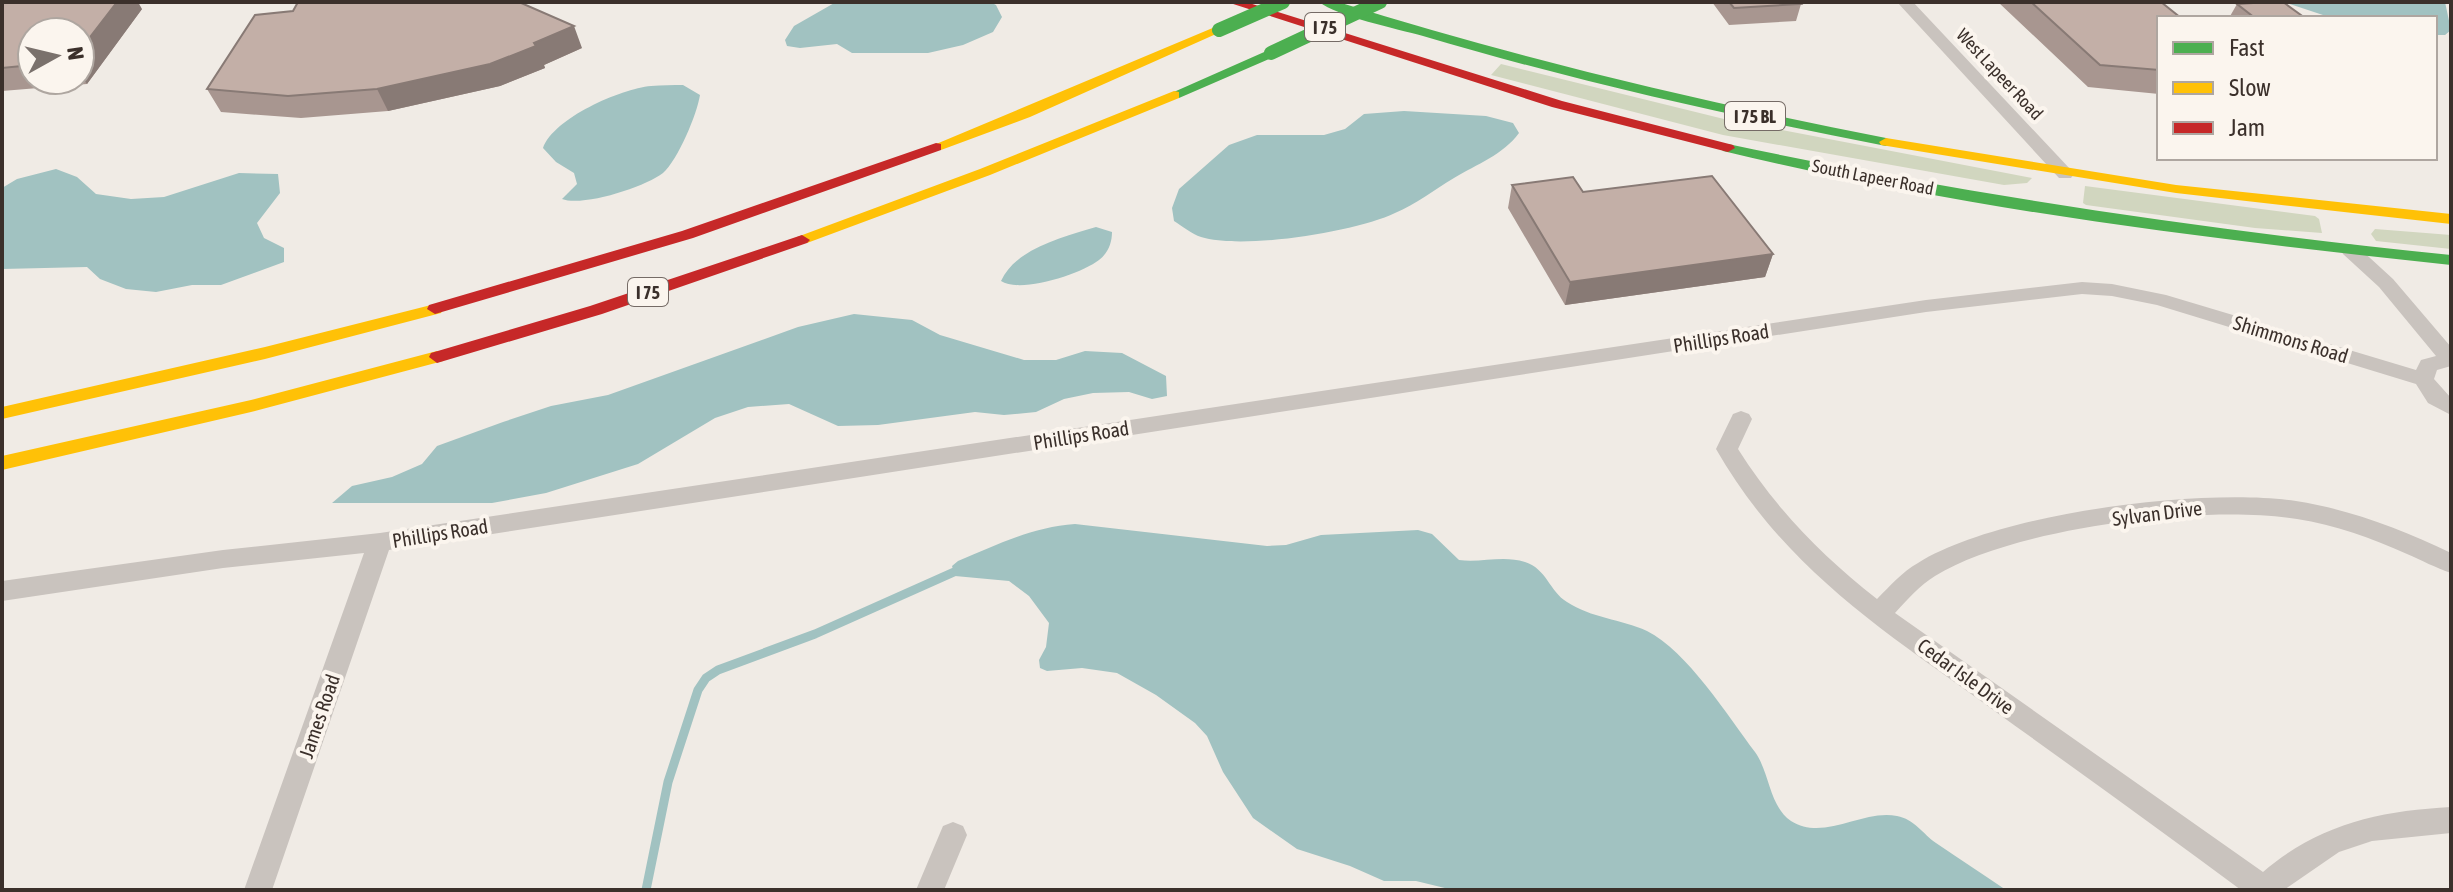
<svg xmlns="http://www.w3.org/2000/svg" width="2453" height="892" font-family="'Asap Condensed',sans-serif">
<rect width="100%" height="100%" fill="#f0ebe5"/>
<!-- green -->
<path fill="#d1d6bf" d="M1501 64 1724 119 2032 178 2027 183 2004 185 1723 135 1491 75Z
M2085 186 2315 216 2319 219 2322 233 2255 228 2086 205 2083 203Z
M2375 229 2451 235V249L2376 241 2371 234Z"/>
<!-- water -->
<path fill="#a1c2c1" d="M836 2H990L996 5 1002 17 993 32 963 45 928 53H852L837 44 800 48 787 46 785 40 794 26Z
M2284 2H2445L2451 30 2445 35H2435V18H2332Z
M683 85 700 95C697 114 678 160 663 173 645 187 583 207 562 199L577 184 574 173 556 162 543 148C554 118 620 89 651 86 662 85 673 85 683 85Z
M1404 111 1486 116 1513 123 1519 133C1503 155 1477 164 1454 178 1434 190 1416 204 1395 213 1356 232 1242 250 1201 237 1192 234 1182 226 1174 221L1172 208 1179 189 1229 145 1257 135H1324L1345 129 1364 114Z
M56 169 77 177 96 194 131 199 164 197 239 173 278 174 280 193 257 223 264 238 284 248V262L221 285H192L156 292 126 289 100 279 87 267 2 269V188L17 179Z
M1096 227 1112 232C1112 243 1108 253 1099 260 1081 274 1020 294 1001 281 1016 248 1064 237 1096 227Z
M854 314 912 320 940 335 1024 360H1056L1085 351 1122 353 1166 376 1167 396 1152 399 1129 392 1093 393 1064 399 1036 412 1004 415 975 412 878 425 838 426 789 404 748 407 715 418 638 464 546 493 492 503H332L352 486 392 477 422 464 437 446 503 422 551 406 608 395 798 327Z
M1075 524 1267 546 1286 545 1321 535 1418 530 1432 534 1459 560C1481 563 1503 555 1525 562 1547 569 1549 591 1567 602 1591 618 1621 619 1647 631 1687 651 1728 716 1755 752 1770 773 1769 806 1791 821 1824 842 1862 809 1897 816 1914 819 1923 834 1936 843 1959 859 1983 874 2006 890H1453L1416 881H1384L1350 866 1297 849 1253 818 1223 772 1207 736 1195 723 1156 695 1117 673 1082 668 1047 671 1040 668 1039 660 1046 647 1049 623 1029 596 1009 581 955 576 952 566 958 561C997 545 1032 527 1075 524Z"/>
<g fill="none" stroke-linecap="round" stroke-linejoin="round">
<!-- stream -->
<path stroke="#a1c2c1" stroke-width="9" d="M646 890 668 782 698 690 706 678 718 670 815 634 954 572"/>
<!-- street -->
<path fill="#c9c3be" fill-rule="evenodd" d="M1897 2H1913L2071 170 2074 174 2071 178H2059Z
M2350 244 2357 246 2393 279 2451 347V366L2437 370 2434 379 2451 398V415L2428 403 2416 384 2157 305 2112 296 2082 294 1926 312 389 550 272 890H244L364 553 223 568 2 601V581L223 550 380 533 1926 300 2082 282 2112 284 2166 295 2416 370 2421 360 2436 356 2379 287 2343 254 2341 250 2343 246Z
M1741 411 1749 414 1752 419 1738 449C1776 509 1822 556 1877 599 1890 586 1902 572 1918 563 1998 513 2203 487 2296 501 2349 509 2403 530 2451 553V573C2436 568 2421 560 2407 554 2372 538 2335 525 2297 519 2206 504 2014 527 1935 576 1920 585 1907 600 1895 613L2263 872C2319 824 2379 811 2451 807V833L2372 841 2339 852 2284 890H2241C2160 830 2078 771 1996 712 1886 632 1786 571 1716 449L1733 414Z
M953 822 963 826 967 835 944 890H916L943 826Z"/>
<!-- fast -->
<path fill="#4caf50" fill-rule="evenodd" d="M1319 2H1338C1518 58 1701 102 1886 138L1893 142 1886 146C1730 116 1575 81 1423 36 1397 29 1337 16 1319 2Z
M1271 49 1276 50V56L1179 98H1169L1167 95Z
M1728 144C1967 195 2208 230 2451 255V265C2207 239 1962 209 1723 151L1721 148Z"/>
<!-- slow -->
<path fill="#ffc107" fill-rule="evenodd" d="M1215 27 1225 30 1030 117 941 150H931L929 147Z
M1174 91 1179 92V98L990 175 807 243H797L794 240 797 237 980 169Z
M1886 138 2176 185 2451 214V224L2176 193 1881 145 1879 142Z
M435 304 441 305 443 309 441 313 265 359 2 419V407L265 347Z
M437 351 445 357 443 361 251 412 2 470V456L251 400Z"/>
<!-- jam -->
<path fill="#c62828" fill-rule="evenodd" d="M1227 2H1246L1562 101 1733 145 1735 148 1728 152 1552 107Z
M936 143 941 144V150L693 238 435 314 427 309 429 305 682 231Z
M802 235 810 240 807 243 602 314 437 363 429 357 431 353 590 306Z"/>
<!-- fast-bridge -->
<path stroke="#4caf50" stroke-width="14" d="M1219 30 1283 2
M1271 53 1380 2"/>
</g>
<!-- wall -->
<path fill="#a89690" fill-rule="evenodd" d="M2 2 142 9 87 84 2 91ZM32 32H80V80H32Z
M1712 2H1799L1801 4 1796 21 1729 25Z
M1998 2H2161L2159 18V94L2088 87Z
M2237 4 2305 18H2229Z
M582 48 544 65 545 68 500 86 388 111 301 118 221 112 207 89Z
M1512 185 1583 192 1773 254 1765 277 1565 305 1508 208Z"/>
<!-- shaded-wall -->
<path fill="#887a75" d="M117 2H138L142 9 87 84 80 74V50Z
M574 26 582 48 544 65 545 68 500 86 388 111 377 89 534 43Z
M1773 254 1765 277 1565 305 1570 282Z"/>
<!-- building -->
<path fill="#c3afa7" stroke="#887a75" stroke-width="2" d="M2 2H117L80 50V32H32V65L2 68Z
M298 2H519L574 26 534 43 536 46 490 64 377 89 288 96 207 89 255 15 293 11Z
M1729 2H1799L1801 4 1734 8Z
M2031 2H2161L2181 18H2159V70L2100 65Z
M2269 2H2283L2305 18H2255L2237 4Z
M1712 176 1773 254 1570 282 1512 185 1573 177 1583 192Z"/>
<g text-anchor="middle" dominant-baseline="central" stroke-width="8" stroke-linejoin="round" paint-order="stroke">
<!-- shield labels -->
<g fill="#fbf5ee" stroke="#756b66" stroke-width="2">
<rect x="1305" y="13" width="40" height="28" rx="6"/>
<rect x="1725" y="102" width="60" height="28" rx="6"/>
<rect x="628" y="278" width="40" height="28" rx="6"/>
</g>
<g font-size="18" font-weight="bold" fill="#3b302b">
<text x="1325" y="27">I 75</text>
<text x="1755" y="116">I 75 BL</text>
<text x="648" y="292">I 75</text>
</g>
<!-- far-street labels -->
<g font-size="18" fill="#3b302b" stroke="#fbf5ee">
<text transform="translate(2000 74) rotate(47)">West Lapeer Road</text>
<text transform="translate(1873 177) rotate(11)">South Lapeer Road</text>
</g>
<!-- street labels -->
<g font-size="20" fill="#3b302b" stroke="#fbf5ee">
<text transform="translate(1721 338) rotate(-9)">Phillips Road</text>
<text transform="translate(2291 339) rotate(17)">Shimmons Road</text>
<text transform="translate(1081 435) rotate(-9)">Phillips Road</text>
<text transform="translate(2157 513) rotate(-7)">Sylvan Drive</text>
<text transform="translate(440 533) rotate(-9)">Phillips Road</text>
<text transform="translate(1966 676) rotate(36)">Cedar Isle Drive</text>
<text transform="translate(319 716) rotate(-71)">James Road</text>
</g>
</g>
<!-- border -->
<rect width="2453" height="892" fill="none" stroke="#3b302b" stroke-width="8"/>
<!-- legend -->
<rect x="2157" y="16" width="280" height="144" fill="#fbf5ee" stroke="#aea6a0" stroke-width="2"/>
<rect x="2173" y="42" width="40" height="12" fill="#4caf50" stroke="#aea6a0" stroke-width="2"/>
<text x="2229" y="56" font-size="24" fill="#3b302b">Fast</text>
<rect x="2173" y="82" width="40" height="12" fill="#ffc107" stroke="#aea6a0" stroke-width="2"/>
<text x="2229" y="96" font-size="24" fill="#3b302b">Slow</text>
<rect x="2173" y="122" width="40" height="12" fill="#c62828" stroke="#aea6a0" stroke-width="2"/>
<text x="2229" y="136" font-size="24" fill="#3b302b">Jam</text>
<!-- north arrow -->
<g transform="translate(56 56) rotate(82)"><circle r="38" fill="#fbf5ee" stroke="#aea6a0" stroke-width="2"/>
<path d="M0-6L14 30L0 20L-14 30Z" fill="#7a716c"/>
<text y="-12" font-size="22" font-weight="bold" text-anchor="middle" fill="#3b302b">N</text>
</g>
</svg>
